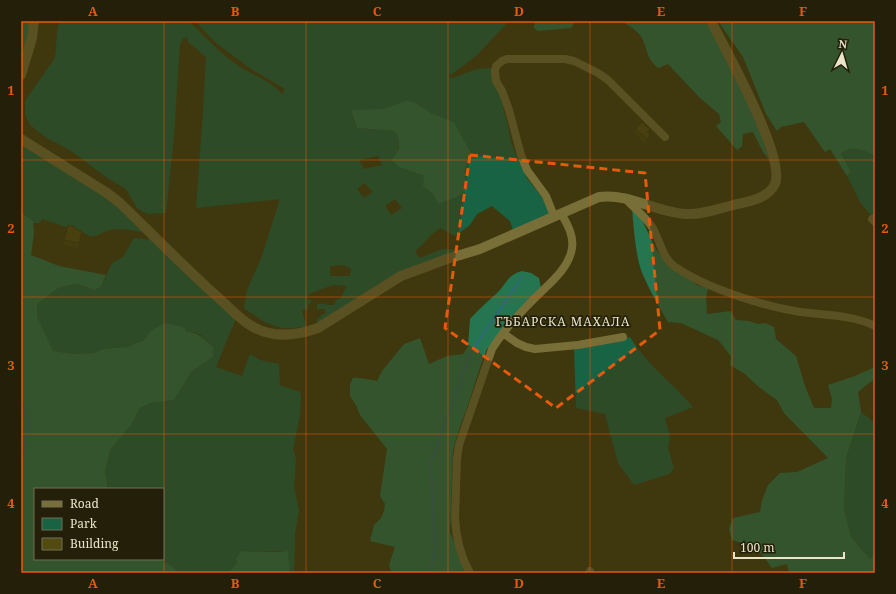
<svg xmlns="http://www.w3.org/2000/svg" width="896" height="594" font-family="'Noto Serif',serif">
<rect width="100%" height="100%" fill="#3f380e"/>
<!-- green -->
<path fill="#186343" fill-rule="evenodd" d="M59 21H189C205 37 221 54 240 67 254 76 272 81 282 94L285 89 251 69 216 43 195 21H509L476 56 448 77 453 78 477 69 492 68 507 121 511 142 515 153 527 178 554 213 513 230 510 221 492 206 477 214 470 225 455 236 440 228 432 234 415 252 420 258 442 249 462 250 317 324V319L321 317V315L325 314V309H317V304C324 302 327 306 334 305L337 299H340L347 286 333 285 311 293 308 296 307 299 311 300V303L308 305V309L302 310 306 326C278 333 265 323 244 308L247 290 262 256 280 199 196 208 203 112 206 57 188 42 187 37 182 39V42L180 44 174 135 166 213 147 214 137 208 126 189 106 177 70 150 47 138 30 125 25 114V101L55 58 57 34ZM414 102 431 113 454 122 471 153C465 168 463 175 468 190 458 196 449 201 438 203L433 194 424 186V176L399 167 398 136 394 131 357 128 351 111 384 109ZM378 156 382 165 364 169 359 160ZM364 183 373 192 364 198 357 189ZM395 199 402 208 391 215 385 206ZM344 265 351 269 350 276H330V266Z
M21 142 85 180 154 236C140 232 125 227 110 230 99 232 95 241 84 233L42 219 40 223H33V221L21 212Z
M858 148 875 156V220L860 202 847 176 851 171 841 154 846 150Z
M134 238 158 240 237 316 216 367 242 376 250 354 260 360 279 364 280 385 300 392 301 397 300 415 293 450 296 457 294 487 299 510 295 534 294 573H290L289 572 288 551H243L236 558 237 563 228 573H178C174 565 165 562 157 559H163V489H108L105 472 110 450 131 425 140 408 151 403 174 400 192 371 213 357V347L201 335 193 332H150L144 340 127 347 102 349 94 353 75 354 53 351 37 316V304L60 287 78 284 94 290 101 287 112 263 123 257Z
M630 337C646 364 673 383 693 407L665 418 670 436 668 448 674 468 669 474 634 485 618 463 605 414 576 408 574 349 600 345Z
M861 412 875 423V555L870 559 851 537 844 510 846 458Z"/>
<!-- forest -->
<path fill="#257551" d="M21 21H31L21 62Z
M535 21H576L571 28 538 31 534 28Z
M622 21H705L716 37 750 99 769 160 763 152 753 132 743 134 742 146 737 150 716 126 721 122 719 114 700 98 668 64 658 68C647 58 648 53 643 40 640 32 629 26 622 21Z
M718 21H875V156C864 150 851 144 841 154L851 171 847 176 830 149 825 152 804 122 781 127 777 131 766 114 743 57Z
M405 101 414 102 431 113 454 122 471 153C465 168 463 175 468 190L457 197 438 204 433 194 423 186 424 176 399 167 392 160 399 149 398 136 394 131 357 128 351 110 384 109Z
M632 209 641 218 657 251 671 265 697 285 708 288 706 298 707 314 731 311 736 320 749 321 758 324 765 323 774 327 776 339 796 356 805 386 814 408H831L832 399 828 385 855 376 875 367V379L869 383 858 392 861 412 846 458 844 509 851 537 870 559 875 555V573H789L787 564 772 568C757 547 757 547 732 540L729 529 733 518 760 512 762 500 768 485 780 473 797 472 828 458 784 413 777 400 760 388 745 374 730 365 731 356 718 340 681 323 668 322C659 306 648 288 641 270 635 251 634 229 632 209Z
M21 212 33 221 34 233 31 255 59 266 106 275 101 287 94 290 78 284 60 287 37 304V316L53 351 75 354 94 353 102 349 127 347 144 340 150 332 159 326 166 323 185 328 186 332C199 332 204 339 213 347V357L192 371 174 400 151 403 140 408 131 425 110 450 105 472 108 489H35V559H157C165 562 174 565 178 573H21Z
M522 271 531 273 539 278 541 288 487 349C479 368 474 388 467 408 462 422 456 436 453 452L450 532 463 564 464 573H391L389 565 395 547 370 541 374 525 381 518 384 511 385 504 380 496 387 449 360 415 356 405 350 396V384L353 378C360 377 369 380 377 381L382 371 404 344 420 338 429 364 447 356 463 354 468 347 470 319C478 310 487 302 496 294 506 285 507 275 522 271Z
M242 551 275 552 288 551 290 573H228L237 563 236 558Z"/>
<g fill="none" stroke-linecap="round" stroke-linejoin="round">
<!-- stream -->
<path stroke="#306878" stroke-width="2" d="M21 399 29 424 21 463
M430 573 435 551 431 462 471 352 522 277"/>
<!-- minor -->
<path stroke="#786f38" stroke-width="8" d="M625 198C633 207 643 215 650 224 660 237 661 257 674 266 705 288 763 306 800 312 824 315 853 315 875 326
M554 216 546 196 527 170 521 155 509 110 502 91 496 81 495 71 496 66 502 61 507 59H565L574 61 598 73 608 80 665 137
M872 219 875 222
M503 333 517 343 526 347 535 349 578 345 623 337
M470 573C461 557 456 536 455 518L457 459 459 445 492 349C503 331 517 316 532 301 546 286 569 270 572 248 574 235 567 224 561 213
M589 573 590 571"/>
<!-- tertiary -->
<path stroke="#786f38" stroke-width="10" d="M21 75 32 38 34 21
M21 139 107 193 120 203C154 236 187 270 222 301 232 310 243 322 255 328 274 338 298 335 318 328L401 276 447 259 480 249 599 197C630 193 655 212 685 214 701 215 718 209 733 205 747 202 768 199 775 184 786 157 725 49 711 21"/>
</g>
<!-- wall -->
<path fill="#47400f" d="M636 129 650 130 648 133 650 135 648 140 645 143 635 133Z
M68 225 75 229 79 243 77 248 63 245 66 230Z"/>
<!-- shaded-wall -->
<path fill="#3a340c" d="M650 135 648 140 645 143 647 139Z"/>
<!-- building -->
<path fill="#534a11" stroke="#3a340c" d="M642 122 650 130 647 132 650 135 647 139 636 129Z
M68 225 75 227V229L82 231 79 243 64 240Z"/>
<!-- marked area -->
<path d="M0 0H896V594H0ZM470 155 645 173 660 330 556 408 445 328Z" fill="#3f380e" fill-opacity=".55" fill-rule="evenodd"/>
<path fill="none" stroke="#e8590c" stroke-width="3" stroke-dasharray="8 5" stroke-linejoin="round" d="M470 155 645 173 660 330 556 408 445 328Z"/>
<!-- grid -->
<path fill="none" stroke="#e8590c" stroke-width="1" stroke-opacity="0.55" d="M164 21V573M306 21V573M448 21V573M590 21V573M732 21V573M21 160H875M21 297H875M21 434H875"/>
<g text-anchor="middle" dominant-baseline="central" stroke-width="3.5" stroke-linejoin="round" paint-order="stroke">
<!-- neighbourhood labels -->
<g font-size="12" letter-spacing="1" fill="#eae5c9" stroke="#231f09">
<text x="563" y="321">ГЪБАРСКА МАХАЛА</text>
</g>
</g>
<!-- border -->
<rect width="896" height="594" fill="none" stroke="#231f09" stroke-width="44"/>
<!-- legend -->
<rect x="34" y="488" width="130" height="72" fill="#231f09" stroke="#736e56"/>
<rect x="42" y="501" width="20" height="6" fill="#786f38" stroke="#736e56"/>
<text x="70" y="508" font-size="12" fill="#eae5c9">Road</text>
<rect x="42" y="518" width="20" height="12" fill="#186343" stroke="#736e56"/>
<text x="70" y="528" font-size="12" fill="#eae5c9">Park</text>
<rect x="42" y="538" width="20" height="12" fill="#534a11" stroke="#736e56"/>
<text x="70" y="548" font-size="12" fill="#eae5c9">Building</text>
<!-- north arrow -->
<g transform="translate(842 54) rotate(5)" stroke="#231f09" stroke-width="3" paint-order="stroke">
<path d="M0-3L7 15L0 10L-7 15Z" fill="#eae5c9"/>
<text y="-6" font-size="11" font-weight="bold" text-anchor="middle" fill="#eae5c9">N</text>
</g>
<!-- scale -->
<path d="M734 552v6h110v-6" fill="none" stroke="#eae5c9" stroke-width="2"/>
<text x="740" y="552" font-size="12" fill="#eae5c9" stroke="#231f09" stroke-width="3" paint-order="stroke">100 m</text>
<rect x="22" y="22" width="852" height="550" fill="none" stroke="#e8590c" stroke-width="1.5"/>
<g font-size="13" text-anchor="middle" font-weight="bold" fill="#e8590c">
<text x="93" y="16">A</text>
<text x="235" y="16">B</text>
<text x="377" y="16">C</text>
<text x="519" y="16">D</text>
<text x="661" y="16">E</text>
<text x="803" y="16">F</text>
<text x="11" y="95">1</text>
<text x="885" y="95">1</text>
<text x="11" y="233">2</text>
<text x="885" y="233">2</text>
<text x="11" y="370">3</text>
<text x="885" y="370">3</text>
<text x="11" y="508">4</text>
<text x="885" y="508">4</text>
<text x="93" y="588">A</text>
<text x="235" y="588">B</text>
<text x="377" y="588">C</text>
<text x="519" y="588">D</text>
<text x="661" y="588">E</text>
<text x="803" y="588">F</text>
</g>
</svg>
